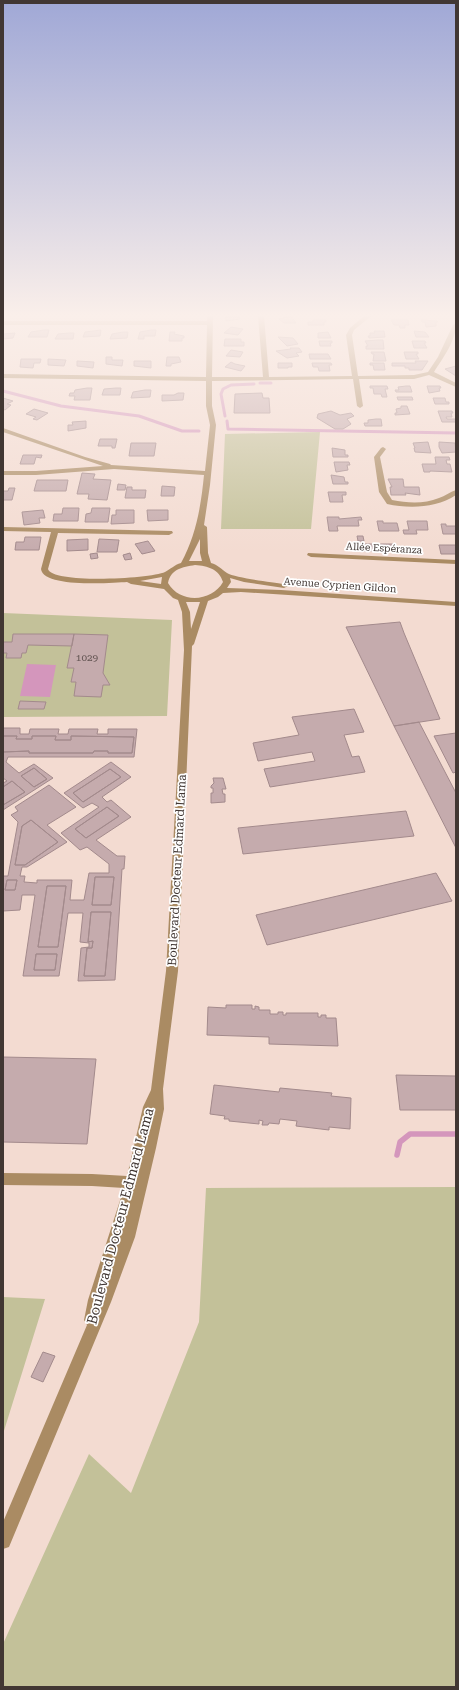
<svg xmlns="http://www.w3.org/2000/svg" width="459" height="1690" font-family="'Roboto Serif',serif">
<rect width="100%" height="100%" fill="#f3dbd1"/>
<!-- green -->
<path fill="#c3c199" d="M320 432 311 529H221L225 434Z
M3 613 172 620 167 716 3 717Z
M456 1187V1687H3V1644L89 1454 131 1493 199 1322 206 1188Z
M3 1297 45 1299 3 1434Z"/>
<!-- water -->
<path fill="#d496bc" d="M27 664 56 665 50 697 20 696Z"/>
<g fill="none" stroke-linecap="round" stroke-linejoin="round">
<!-- stream-far1 -->
<path stroke="#d496bc" stroke-width="3" d="M260 383H271
M3 391 61 406 139 416 182 431H199
M225 416 221 394 223 389 231 385 254 384
M227 421 228 429 456 433"/>
<!-- stream -->
<path stroke="#d496bc" stroke-width="5.5" d="M397 1155 400 1142 410 1134H456"/>
</g>
<!-- building -->
<path fill="#c5abad" stroke="#a38a8c" fill-rule="evenodd" d="M226 316H238L240 319 226 321Z
M291 316 296 323H284L279 319Z
M313 320H326V322H324V325H308V322H313Z
M391 320H408L409 325H405V328H400L399 325H394Z
M421 320 437 321 438 322H436V326L426 327 425 322H422Z
M231 327 243 329 238 335 224 333Z
M44 330H49L47 337H28L31 332Z
M101 330 100 336 83 337 85 332Z
M151 330H156L155 336H144V339H138L140 332Z
M374 331H384L385 337 369 338 368 336H370V333H375Z
M414 331 425 332 429 337H416Z
M123 332H128L127 338 110 339 112 334Z
M170 332H175L174 334 184 336V338H182V341H169Z
M328 332 331 338H318V333Z
M15 333 13 338 3 339V334Z
M69 333H74L73 339H55L58 334Z
M278 337 293 338 298 344 287 346Z
M225 339H241V342H244V346H224Z
M378 340H383L384 349H366V346H368L365 341Z
M319 341H332V343H330L331 346H320Z
M412 341H425L426 343H424L427 348H414Z
M290 348H299L302 352 296 353 299 356 287 358 276 351 291 349Z
M231 350 243 352 240 357 226 356Z
M371 352H384L386 361H373L374 354H372Z
M404 352H418V354H416L419 359H406Z
M309 354H328L331 359H310Z
M106 357H112V360H123L122 366 106 364Z
M167 357H179L181 362 171 364V366H166Z
M21 359H41L40 363H34L33 368 20 367Z
M48 359 66 360 64 366 48 365Z
M77 361 94 362 93 368 77 366Z
M134 361H151V368L134 366Z
M415 361H428L422 370H409V368H405V366H392V363H416Z
M231 362 235 364 245 366 241 371 225 367Z
M278 363H292V367H288V368H278Z
M312 363H331L332 365H329L330 371H319L318 367H313Z
M370 363H384L385 370H374L373 365H370Z
M456 366V376L445 369Z
M370 386H387L388 389H385L387 397H382L381 394H374L373 388H370Z
M406 386H410L412 392H396L395 390H399L398 387Z
M427 386H440L441 388H439L440 391 429 393Z
M87 388H92L90 400H74L75 396H69L70 393H74L75 390Z
M116 388H121L120 395H102L104 389Z
M145 390H151L150 397 131 398 133 392Z
M178 393H184L183 400 162 401V395H174Z
M262 393 263 398H269L270 413H234L235 394Z
M397 397H412L413 400H398Z
M3 398 13 401 7 404 11 405 5 410 3 409Z
M433 398H445L446 402H449V404H435Z
M401 406H407L410 414 395 415V413H397L396 409 401 408Z
M34 409 48 413 37 420 33 419 36 417 26 414Z
M331 411 340 415 351 413 354 416 347 419 351 424 343 429H335L317 418 318 414Z
M438 411H452L453 413H451L452 417H446L447 419H455L456 422H442Z
M376 419H381L382 426H365L364 423H368V420Z
M86 421V428L68 431V425H73L72 422Z
M100 439H117L115 448H112V446H98Z
M428 442 431 453 415 452 414 448H415L413 443Z
M439 442 455 443 456 452 442 453 439 447Z
M131 443H156L154 456H129Z
M332 448 345 450V455H348V457H333Z
M23 455H42L41 458 36 457 34 464H20Z
M435 457H449L450 460H446L447 464H450L452 472 430 471V472H424L422 464H436Z
M334 462H349L350 465H347L348 470 336 472Z
M82 473 95 474 93 479 111 480 107 500 88 499 89 494H77Z
M331 475 344 477 345 482H348V484H333Z
M388 479H403L404 487H419L420 495 405 493 406 495H391L390 487H392Z
M37 480H68L66 491H34Z
M118 484 126 485 125 490H117Z
M162 486 175 487 174 496H161Z
M127 487H132V490H146L145 498H125Z
M9 488H15L12 500H3V491H8Z
M328 492H346V495H342L343 502H330Z
M63 508H79L78 521H53L54 514H62Z
M92 508H110L108 522H85L86 514 91 513Z
M43 510 45 518H39L40 523 24 525 22 512Z
M116 510H134V523L111 524 112 515H116Z
M147 510H168V520L148 521Z
M327 517H339V519L361 517 362 520H358L359 526H337L338 531H329Z
M377 521H383V523H397L399 531H379Z
M407 521H427L428 530H416L417 534H404L403 530H409Z
M441 524H446V526H456V534H443Z
M357 536H363L364 541H358Z
M25 537H41L39 550H15L16 542H24Z
M88 539V550L67 551V540Z
M99 539 119 540 117 552H97Z
M148 541 155 551 142 554 135 544Z
M357 544H395L396 551H361Z
M439 545H456V554H441Z
M97 553 98 558 91 559 90 554Z
M130 553 132 559 125 560 123 555Z
M400 622 404 633 440 719 394 726 346 627Z
M13 634H74L72 646 28 645 26 653H22L21 658H6L7 653H3V642H12Z
M74 634 108 635 103 673 110 685H103L101 697 74 696 76 682H71L74 668H67Z
M20 701 46 702 44 709H18Z
M354 709 364 732 344 735 352 757 359 756 365 772 270 787 264 769 315 761 312 752 258 761 253 743 299 735 292 717Z
M419 722 456 793V848L394 726Z
M3 728H20V734H29L30 729H59L58 734H68L69 729H98L97 734H108V729H137L134 757H8L6 762 19 773 34 764 53 778 3 810V805L25 792 12 781 3 787V783L7 781 3 778V752L29 751V753H93L94 751H108V753H132L134 737 71 736V740H55L56 736H32V739H16L17 736H3ZM34 768 47 779 34 787 21 776Z
M456 733V772L453 773 434 736Z
M3 736H17L16 739H32V736H56L55 740H71V736L134 737 132 753H108V751H94L93 753H29V751L3 752Z
M111 762 131 777 102 797 107 802 111 800 131 817 96 840 117 856H125L124 869H122L115 980 78 981 81 948 89 947V943L80 942 83 913H68L59 976H23L35 895H22L20 910 3 911V876H8L18 822 11 815 18 811 15 807 49 785 76 807 47 825 67 842 27 867H22L20 876H25L24 882 37 883V880H72L70 900H84L89 873H109V864L87 847 80 850 61 833 99 807 92 803 83 808 64 793ZM110 769 121 777 83 802 73 793ZM107 807 119 816 86 838 75 829ZM31 820 58 842 25 865H15L22 826ZM95 877H114L111 905H92ZM7 880H17L15 890H5ZM47 886H66L58 947H38ZM91 912H111L105 976H84L87 948H92L93 941 88 942ZM36 954H57L55 970H34Z
M34 768 47 779 34 787 21 776Z
M110 769 121 777 83 802 73 793Z
M213 778H223L226 789H222L223 794H225V802L211 803V793H213V788H211V786L214 783Z
M12 781 25 792 3 805V787Z
M107 807 119 816 86 838 75 829Z
M406 811 414 836 243 854 238 828Z
M31 820 58 842 25 865H15L22 826Z
M436 873 452 901 267 945 256 915Z
M95 877H114L111 905H92Z
M7 880H17L15 890H5Z
M47 886H66L58 947H38Z
M91 912H111L105 976H84L87 948H92L93 941 88 942Z
M36 954H57L55 970H34Z
M226 1005H252V1009H255V1006L259 1007V1010H270V1014H278V1012H283V1015H286V1013H318V1017H321V1015H326V1018H336L338 1046 269 1044V1037L207 1035 208 1007 226 1008Z
M3 1057 96 1059 87 1144 3 1142Z
M396 1075 456 1076V1110H400Z
M214 1085 279 1092 280 1088 332 1093 331 1096 351 1098 350 1129 329 1127V1130L296 1126 297 1121 280 1119 279 1124 269 1123 268 1125H262L263 1121 259 1120V1124L229 1121V1119H224L225 1116 210 1114Z
M43 1352 55 1356 43 1382 31 1377Z"/>
<g fill="none" stroke-linecap="round" stroke-linejoin="round">
<!-- minor -->
<path fill="#aa8b63" fill-rule="evenodd" d="M207 316H213L212 377H263L258 316H264L269 377 352 376 346 335 350 328 364 316H371L354 330 352 335 358 376 414 375 428 372 438 357 453 325 456 323C456 341 443 358 434 372L456 383V387L429 375 414 379H359L363 406 360 408 357 406 353 379 212 381V406L216 425 210 485 204 525 207 527 208 553 211 563C218 565 221 569 227 573 235 578 272 582 284 584L288 586 284 588 244 582 230 578 231 582 227 588 281 590 456 602V606L241 592 223 593 218 597 208 601 194 644 192 646 178 971 163 1089 164 1109 156 1148 135 1237 111 1302 9 1547 3 1549V1522L87 1325 84 1320 88 1300 124 1188 92 1186 3 1185V1173L92 1174 127 1176 143 1107 151 1090 166 971 184 650 182 612 178 600 173 598 164 589 131 584 127 582C112 583 43 588 41 569L51 532 3 531V527L172 531 173 533 169 535 58 533 48 569C52 584 150 579 165 572 171 569 174 565 181 563 196 536 201 506 204 475L114 469 36 475H3V471H36L103 466 3 432V428L85 457 110 464 111 465 205 471 210 425 206 406V381L3 378V374L206 377 207 325H3V321H207ZM200 539V553L202 561H189ZM195 565C208 566 219 569 223 582 212 602 180 604 168 583 171 569 182 567 195 565ZM162 577 161 584 140 581ZM186 602H200L191 629 190 612Z
M383 447 386 449 380 457 387 492 392 500C408 503 424 504 439 498 445 496 450 492 456 490V495C436 508 410 509 387 504L379 492 374 457 381 448Z
M308 553 456 560V564L311 557 307 555Z"/>
</g>
<!-- sky -->
<linearGradient id="sky" x2="0" y2="1"><stop stop-color="#a0a8d6"/><stop offset="0.57" stop-color="#faefea"/><stop offset="1" stop-color="#faefea" stop-opacity="0"/></linearGradient>
<rect width="459" height="553" fill="url(#sky)"/>
<g text-anchor="middle" dominant-baseline="central" stroke-width="3.5" stroke-linejoin="round" paint-order="stroke">
<!-- far-street labels -->
<g font-size="10" fill="#413733" stroke="#fff">
<text transform="translate(384 548) rotate(3)">Allée Espéranza</text>
<text transform="translate(340 585) rotate(4)">Avenue Cyprien Gildon</text>
</g>
<!-- number labels -->
<g font-size="10" fill="#625452">
<text x="87" y="657">1029</text>
</g>
<!-- street labels -->
<g font-size="12" fill="#413733" stroke="#fff">
<text transform="translate(177 870) rotate(-87)">Boulevard Docteur Edmard Lama</text>
</g>
<!-- near-street labels -->
<g font-size="14" fill="#413733" stroke="#fff">
<text transform="translate(120 1216) rotate(-75)">Boulevard Docteur Edmard Lama</text>
</g>
</g>
<!-- border -->
<rect width="459" height="1690" fill="none" stroke="#413733" stroke-width="8"/>
</svg>
